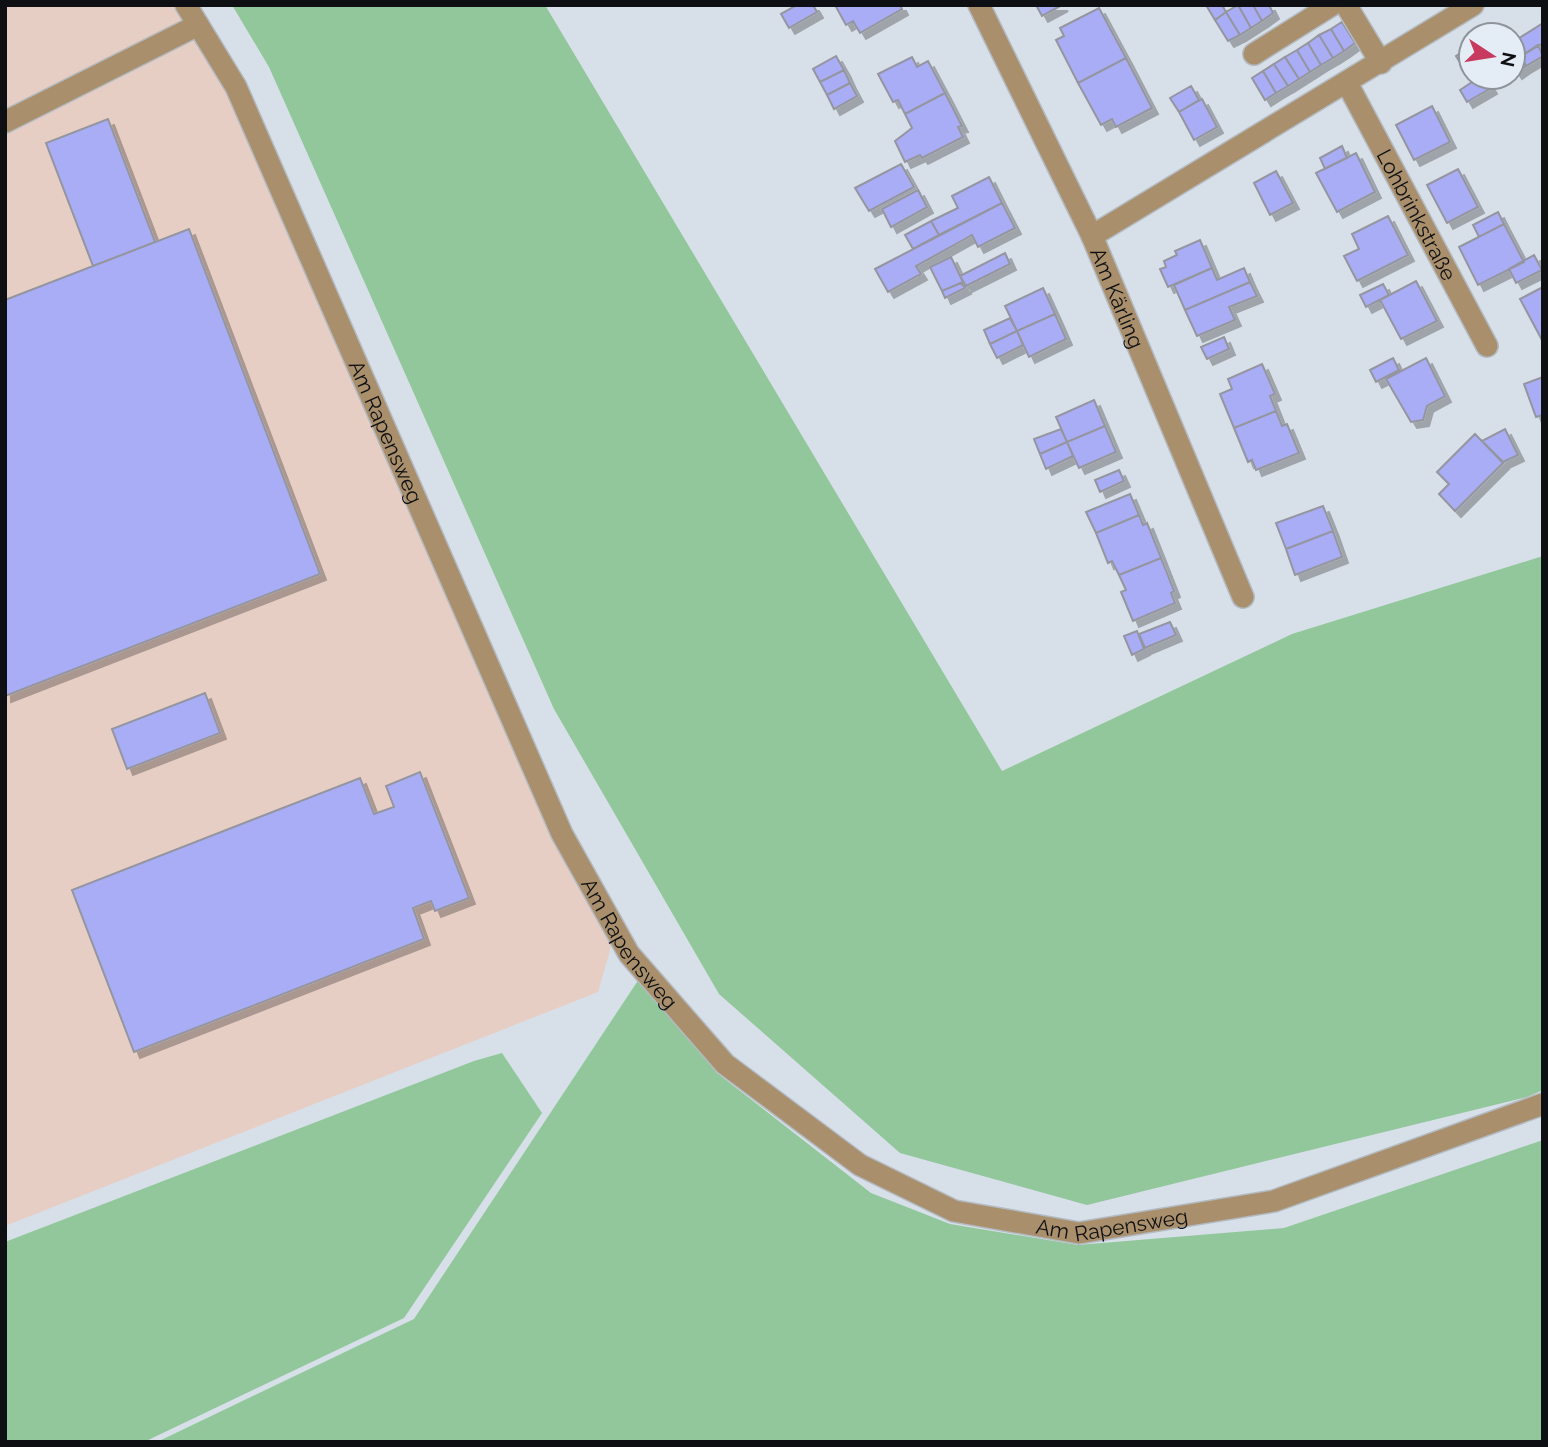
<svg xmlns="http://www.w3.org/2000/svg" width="1548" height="1447" font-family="Raleway,sans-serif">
<defs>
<filter id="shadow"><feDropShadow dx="6" dy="6" stdDeviation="0" flood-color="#0004"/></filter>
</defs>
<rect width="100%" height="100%" fill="#d7dfe8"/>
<!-- industrial -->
<path fill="#e7cec5" d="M5 5H186L236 87 611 947 598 992 5 1226Z"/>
<!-- green -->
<path fill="#91c79b" d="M232 5H545L1002 771 1292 634 1543 556V1090L1527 1097 1087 1205 900 1153 719 994 554 709 269 67Z
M641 976 717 1073 871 1193 950 1224 1078 1245 1284 1228 1543 1140V1442H157L414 1319Z
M502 1053 542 1113 404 1318 144 1442H5V1242L474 1061Z"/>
<!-- building -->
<path fill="#a8adf5" stroke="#94959f" stroke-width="2" filter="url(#shadow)" d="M797 5H813L817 12 789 28 781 14Z
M835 5H900L902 9 860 33 853 21 846 25Z
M1036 5H1062L1042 16Z
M1206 5H1222L1226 12 1215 20Z
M1238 5 1251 28 1240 35 1226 12Z
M1238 5H1253L1262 21 1251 28Z
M1253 5H1269L1273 13 1262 21Z
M1099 8 1126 58 1078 83 1056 40 1064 36 1060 28Z
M1226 12 1240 35 1228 41 1215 20Z
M1342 22 1355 43 1344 51 1331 29Z
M1543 23V43L1521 56 1513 42Z
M1331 29 1344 51 1333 58 1319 35Z
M1319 35 1333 58 1321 65 1308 43Z
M1308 43 1321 65 1310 72 1297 50Z
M1513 44 1526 66 1516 73 1513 68Z
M1538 45 1543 56 1526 66 1521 56Z
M1471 46V77H1498L1488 83 1491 88 1467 102 1460 90 1472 82 1456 56Z
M1297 50 1310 72 1299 79 1285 57Z
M836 56 844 70 820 82 813 69Z
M912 57 917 67 928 61 945 93 905 114 898 100 893 102 878 74Z
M1285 57 1299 79 1288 86 1274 64Z
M1126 58 1152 108 1116 127 1112 119 1101 125 1078 83Z
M1274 64 1288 86 1276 93 1263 71Z
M844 70 850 83 827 95 820 82Z
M1263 71 1276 93 1265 100 1252 78Z
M850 83 857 96 834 109 827 95Z
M1191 86 1199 100 1179 112 1170 98Z
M945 93 962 126 958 127 963 137 922 158 920 155 905 162 895 141 912 128 905 114Z
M1202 99 1217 127 1194 140 1179 112Z
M1432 106 1450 142 1414 160 1396 125Z
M108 119 155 242 93 266 46 143Z
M1342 146 1347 158 1325 169 1320 158Z
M1356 153 1375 192 1337 212 1316 173Z
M901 164 914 187 869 211 855 188Z
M1458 169 1478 207 1447 223 1427 185Z
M1276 171 1293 203 1270 215 1254 183Z
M989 177 1002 203 939 235 931 221 958 208 952 196Z
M918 190 927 207 891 227 882 209Z
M1002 203 1015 228 978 247 972 235 965 239 916 266 921 274 888 292 875 269Z
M1498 212 1504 224 1479 237 1473 225Z
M1388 216 1408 255 1357 281 1344 256 1359 249 1352 234Z
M931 221 939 235 913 249 905 235Z
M1504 224 1524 262 1478 285 1459 247Z
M189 229 320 574 5 696V300Z
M1200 240 1212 268 1168 287 1160 269 1166 267 1164 261 1177 255 1175 251Z
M1005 253 1010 264 966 286 960 276Z
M1534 255 1542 270 1516 283 1509 269Z
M951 257 963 282 942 291 930 267Z
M1212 268 1217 280 1244 268 1250 282 1185 310 1174 285Z
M1416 281 1437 321 1401 339 1380 300Z
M1250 282 1257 296 1229 307 1235 320 1197 336 1185 310Z
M961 283 965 288 945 298 942 291Z
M1383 284 1389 295 1366 307 1360 295Z
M1543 287V339L1542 340 1520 299Z
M1043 288 1055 314 1017 331 1005 306Z
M1055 314 1066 339 1029 357 1017 331Z
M1010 318 1017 331 990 344 984 330Z
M1017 331 1023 345 997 358 990 344Z
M1224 337 1229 349 1207 359 1201 347Z
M1393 358 1399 370 1376 382 1370 370Z
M1426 358 1445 396 1427 406 1423 420 1411 422 1386 379Z
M1262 364 1275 394 1270 396 1276 411 1234 428 1220 394 1232 389 1228 379Z
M1543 377V415L1536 417 1524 384Z
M1094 400 1105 426 1067 442 1056 417Z
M1276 411 1282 426 1287 424 1299 453 1256 470 1252 460 1248 462 1234 428Z
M1105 426 1116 452 1079 468 1067 442Z
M1061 429 1067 442 1040 454 1034 439Z
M1505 429 1518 455 1503 462 1482 441Z
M1475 434 1503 463 1455 511 1439 494 1449 484 1437 472Z
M1067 442 1073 456 1046 469 1040 454Z
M1119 470 1124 481 1100 492 1095 480Z
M1130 494 1139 515 1096 533 1086 512Z
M1323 506 1333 531 1286 549 1276 523Z
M1139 515 1143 525 1147 523 1161 558 1119 575 1112 561 1108 563 1096 533Z
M1333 531 1342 557 1295 575 1286 549Z
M1161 558 1174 591 1171 593 1175 603 1133 621 1121 592 1126 590 1119 575Z
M1170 622 1176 635 1145 648 1139 634Z
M1137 631 1144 649 1132 655 1124 636Z
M205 693 220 733 127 769 112 729Z
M420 772 469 898 435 911 431 901 413 908 424 939 134 1052 72 890 360 778 374 814 394 807 386 786Z"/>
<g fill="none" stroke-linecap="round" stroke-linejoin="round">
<!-- minor casing -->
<g stroke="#b3bac1" stroke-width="24">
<g id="minor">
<path id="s1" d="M186 5 236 87 562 834 629 954 725 1064 860 1165 954 1211 1079 1233 1274 1201 1543 1104"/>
<path id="s2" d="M979 5 1092 236 1243 597"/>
<path d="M1346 5 1381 63"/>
<path d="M1254 54 1332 5"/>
<path id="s3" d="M1347 83 1487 346"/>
<path d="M5 122 198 25"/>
<path d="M1092 236 1473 5"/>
</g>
</g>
<!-- minor -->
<use href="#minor" stroke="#a98f6c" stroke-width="21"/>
</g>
<g text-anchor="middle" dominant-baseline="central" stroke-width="5" stroke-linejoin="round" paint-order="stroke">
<!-- street labels -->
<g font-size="21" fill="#0d0f12" stroke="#e4ecf5">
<text stroke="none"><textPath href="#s3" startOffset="149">Lohbrinkstraße</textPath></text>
<text stroke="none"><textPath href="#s2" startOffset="324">Am Kärling</textPath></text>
<text stroke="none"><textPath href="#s1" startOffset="472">Am Rapensweg</textPath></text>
<text stroke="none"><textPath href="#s1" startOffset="1040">Am Rapensweg</textPath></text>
<text stroke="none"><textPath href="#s1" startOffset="1628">Am Rapensweg</textPath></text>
</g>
</g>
<!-- border -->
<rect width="1548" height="1447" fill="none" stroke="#0d0f12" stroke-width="14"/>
<!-- north arrow -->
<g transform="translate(1492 56) rotate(102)"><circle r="33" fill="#e4ecf5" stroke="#8e949a" stroke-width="2"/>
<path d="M0-5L12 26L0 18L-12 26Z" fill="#c8395f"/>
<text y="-10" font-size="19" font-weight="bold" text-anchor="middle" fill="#0d0f12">N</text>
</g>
</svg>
